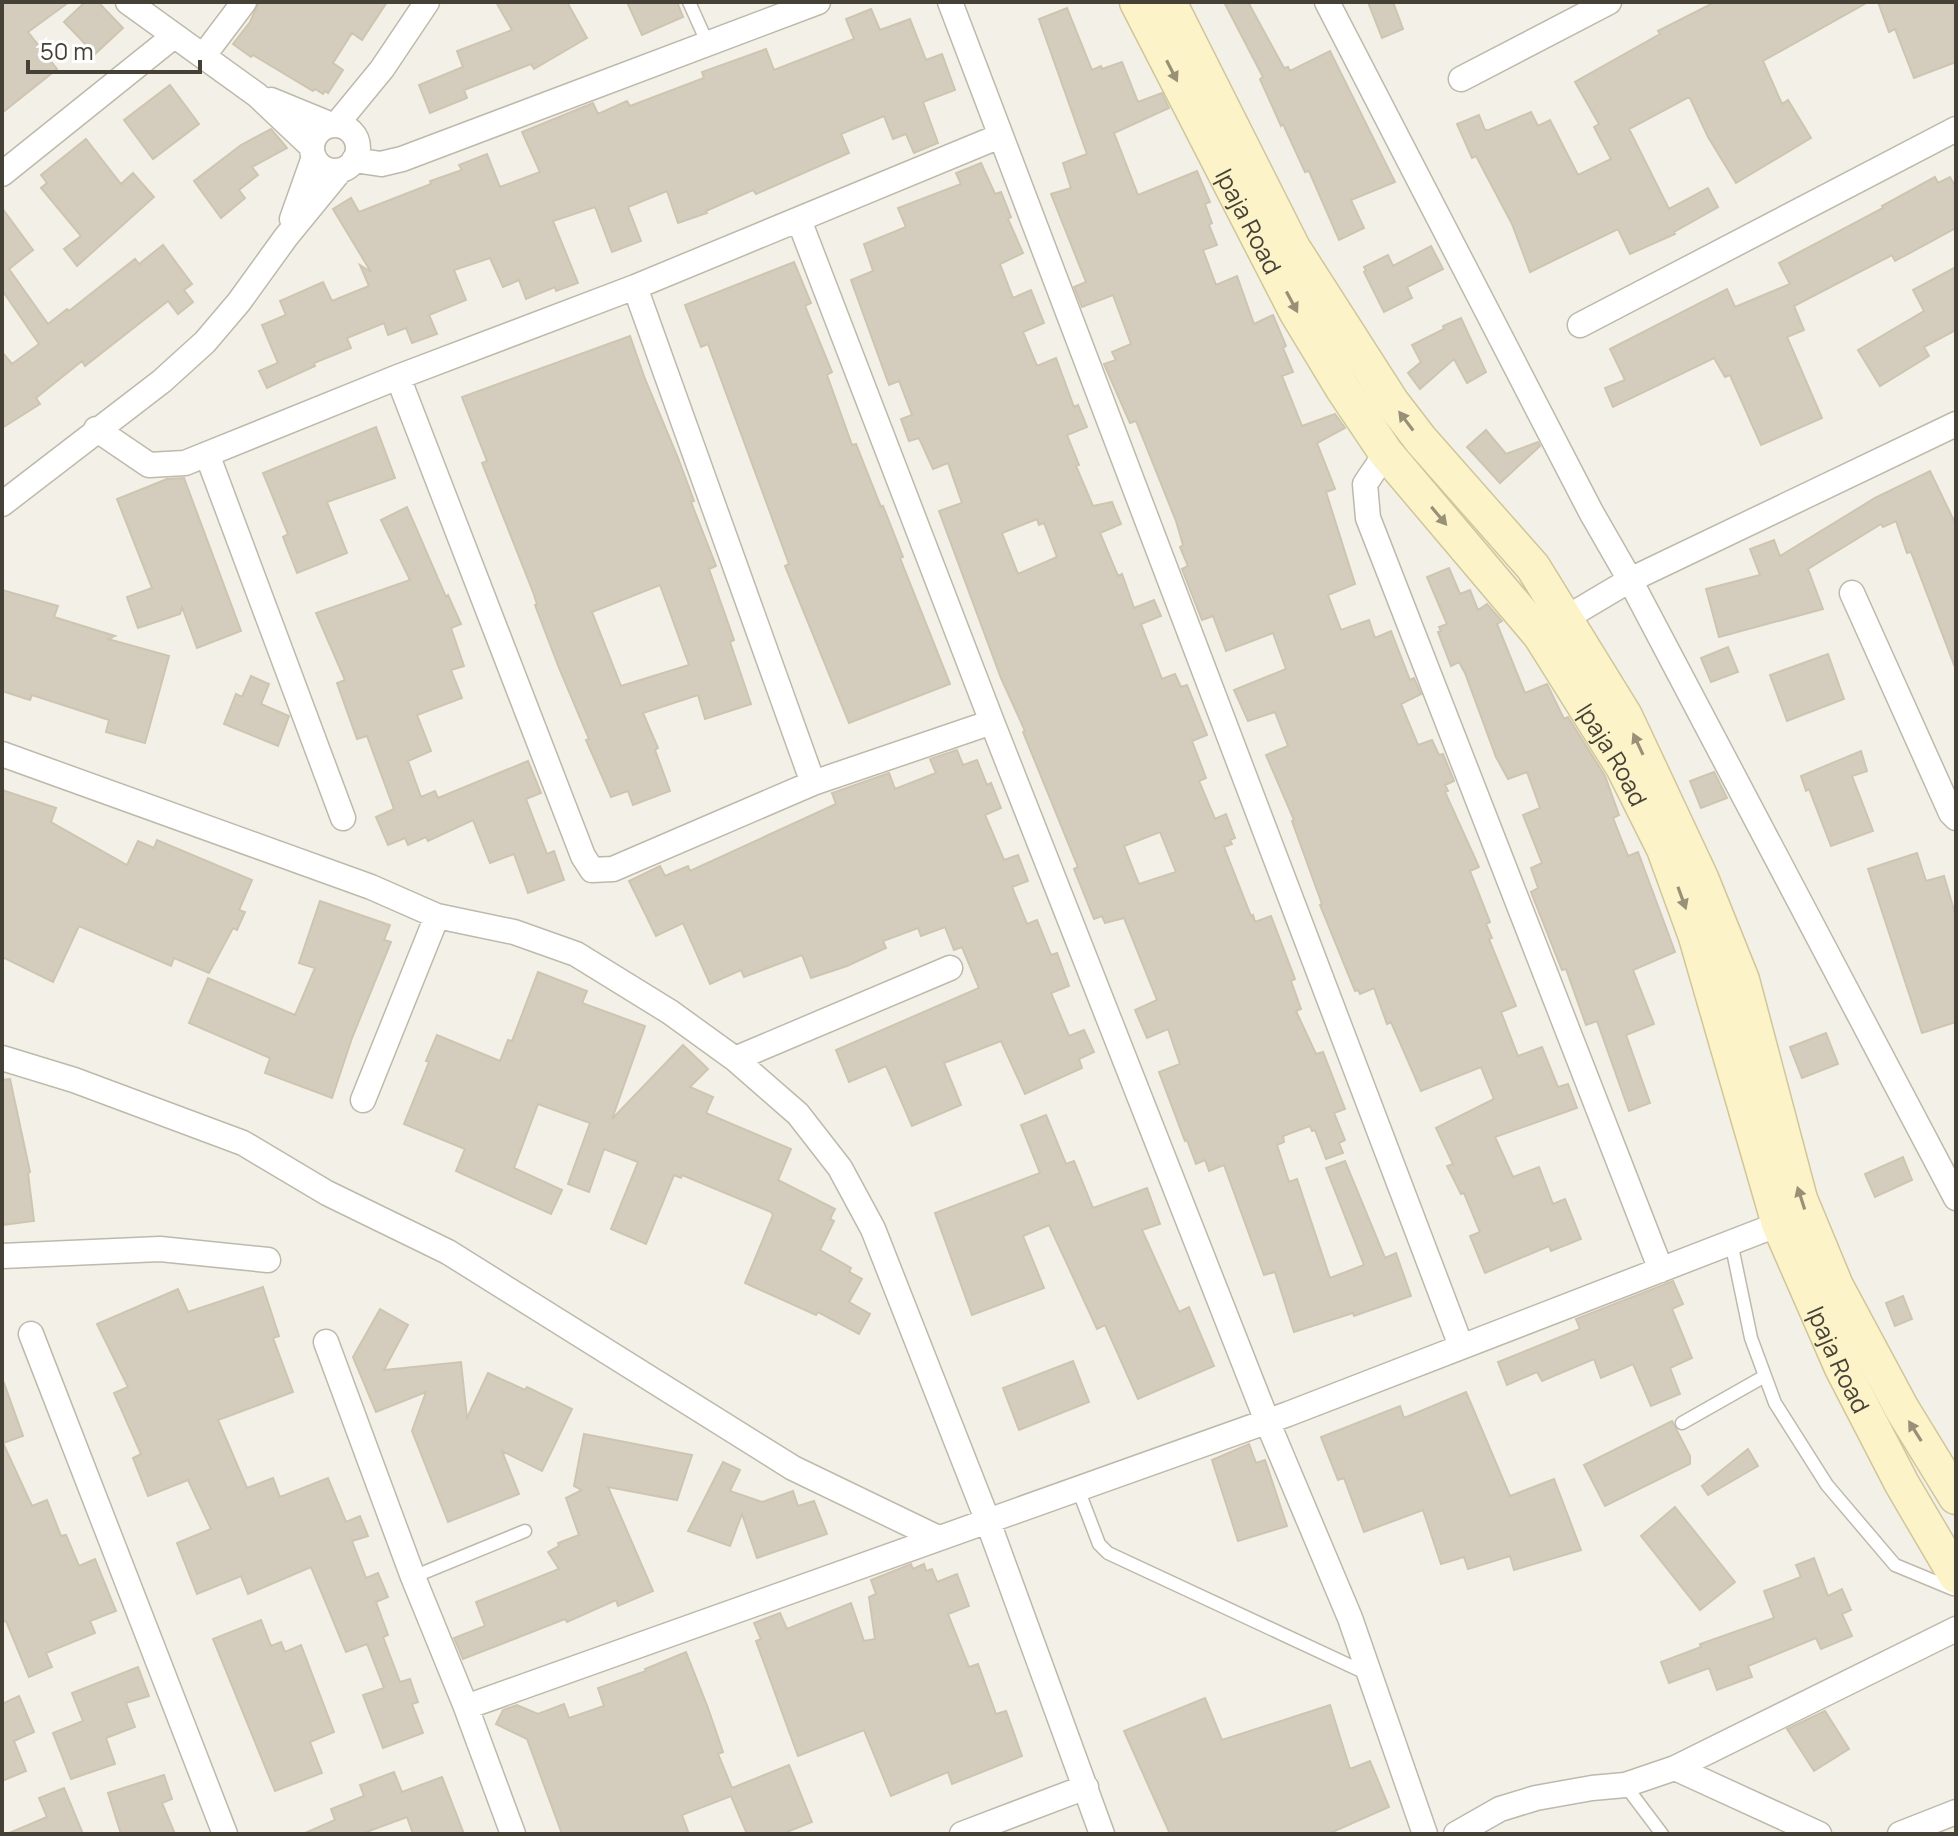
<svg xmlns="http://www.w3.org/2000/svg" width="1958" height="1836" font-family="Manrope,sans-serif">
<rect width="100%" height="100%" fill="#f3f0e7"/>
<!-- building -->
<path fill="#d4cdbd" stroke="#cec5b1" stroke-width="2" fill-rule="evenodd" d="M2 2H69L28 32 57 69 2 113Z
M85 2H98L123 28 95 54 64 22Z
M259 2H387L362 40 352 33 333 63 343 70 328 93 325 91 323 94 315 89 313 91 253 55 251 57 233 44 250 22Z
M496 2H567L587 38 534 69 531 64 464 90 467 98 430 113 419 85 463 67 457 51 512 30Z
M627 2H677L683 17 642 35Z
M1224 2H1248L1284 68 1288 67 1290 71 1330 51 1395 182 1351 200 1364 228 1339 240 1309 171 1305 172 1283 124 1281 126 1260 79 1263 77Z
M1368 2H1393L1403 29 1382 38Z
M1715 2H1868L1763 61 1782 104 1788 100 1811 138 1736 183 1708 137 1690 98H1687L1629 129 1669 209 1708 188 1718 207 1674 232 1675 234 1630 254 1618 229 1530 272 1512 224 1476 156 1472 158 1457 124 1479 115 1485 130H1489L1531 112 1538 126 1550 120 1578 175 1611 159 1594 127 1599 124 1575 82 1660 34 1658 31Z
M1878 2H1956V62L1914 78 1895 29 1889 32Z
M1067 8 1092 70 1101 66 1102 69 1122 62 1138 102 1162 93 1169 108 1114 133 1138 195 1197 171 1210 202 1205 204 1212 223 1209 225 1217 245 1203 250 1216 285 1237 276 1254 324 1273 315 1286 346 1283 348 1293 372 1282 376 1302 426 1335 414 1345 428 1317 443 1335 489 1326 492 1355 584 1328 595 1341 630 1369 620 1375 638 1391 631 1410 680 1414 678 1421 694 1401 704 1418 745 1432 740 1439 755 1443 754 1454 781 1445 785 1448 791 1445 792 1479 867 1470 871 1490 922 1486 924 1492 938 1489 939 1516 1006 1501 1012 1518 1056 1542 1047 1558 1087 1568 1084 1577 1108 1495 1137 1513 1177 1539 1167 1553 1204 1565 1199 1581 1239 1551 1251 1549 1246 1485 1273 1470 1236 1480 1232 1464 1193 1461 1194 1447 1166 1453 1164 1436 1128 1494 1099 1481 1067 1421 1091 1391 1022 1387 1024 1374 988 1360 994 1358 990 1355 991 1320 905 1322 904 1292 821 1294 820 1266 755 1288 746 1275 712 1248 721 1234 690 1286 669 1273 633 1226 651 1213 616 1202 620 1182 569 1188 566 1180 547 1183 545 1176 521 1136 421 1130 423 1104 364 1116 360 1112 352 1131 344 1113 295 1082 307 1074 287 1086 282 1051 194 1071 188 1063 163 1087 154 1039 19Z
M871 9 880 30 910 19 926 60 942 54 955 90 923 102 938 143 914 153 906 134 893 139 884 116 841 134 849 153 756 194 753 190 706 211 707 213 678 223 667 191 628 207 641 241 612 252 595 207 553 221 578 283 556 291 555 287 526 299 519 280 503 287 490 258 454 270 466 300 429 315 437 334 412 343 406 328 388 335 384 323 347 338 351 348 314 363 315 366 267 388 259 371 278 363 262 325 286 315 280 301 323 282 332 301 369 286 360 265 371 272 333 209 351 198 359 212 431 184 430 181 462 170 459 165 487 154 500 187 540 172 522 132 593 103 598 114 627 101 630 106 704 78 702 72 766 49 774 70 854 39 846 19Z
M170 85 199 124 153 159 124 120Z
M271 129 287 148 252 167 258 175 239 190 245 198 221 218 194 181 241 145Z
M86 139 121 184 133 173 154 197 77 266 64 249 81 236 41 188 47 183 41 175Z
M981 163 995 194 1001 192 1011 217 1008 219 1023 253 1000 264 1013 298 1031 290 1044 323 1023 332 1037 366 1056 358 1074 407 1078 405 1087 427 1067 435 1079 465 1076 466 1093 506 1112 502 1121 524 1100 533 1118 576 1122 574 1134 608 1154 600 1161 616 1141 624 1162 679 1175 674 1181 687 1187 685 1207 735 1192 741 1206 778 1199 781 1215 819 1226 814 1235 838 1230 840 1232 844 1224 847 1251 916 1253 915 1255 922 1271 916 1295 979 1291 981 1301 1009 1296 1011 1316 1054 1323 1052 1345 1109 1334 1113 1345 1140 1339 1143 1343 1153 1326 1159 1315 1130 1312 1131 1310 1126 1283 1136 1284 1142 1277 1145 1289 1182 1297 1179 1330 1278 1364 1265 1326 1168 1345 1161 1385 1258 1396 1253 1411 1296 1354 1316 1353 1313 1294 1332 1275 1272 1264 1275 1224 1165 1209 1171 1205 1160 1196 1164 1187 1140 1185 1141 1159 1072 1180 1064 1168 1029 1147 1038 1135 1010 1157 1000 1124 918 1105 923 1102 916 1094 919 1074 869 1078 867 1023 732 1025 731 1001 678 939 511 962 503 948 463 933 469 919 438 909 441 901 419 912 415 899 381 889 385 851 280 873 271 864 244 906 227 898 208 961 184 956 173ZM1037 519 1039 525 1044 523 1057 557 1018 574 1002 533ZM1160 832 1176 872 1139 884 1124 846Z
M1935 177 1938 183 1950 177 1956 188V228L1895 261 1892 255 1794 306 1804 330 1787 337 1822 418 1761 445 1730 375 1725 377 1714 358 1613 407 1605 388 1625 380 1610 349 1727 289 1735 307 1790 284 1779 263 1883 208 1882 206Z
M2 208 33 250 9 269 48 324 67 309 69 311 135 259 139 264 163 245 192 284 184 290 193 302 178 314 168 301 85 366 82 361 36 398 40 404 2 428V352L12 364 39 344 2 290Z
M1431 246 1443 269 1407 287 1412 298 1384 312 1364 272 1366 271 1364 267 1388 255 1393 266Z
M794 262 811 303 805 306 832 372 827 375 852 445 856 444 881 507 883 506 903 557 900 558 950 684 849 723 785 566 789 564 708 344 701 347 685 305Z
M1956 267V330L1924 347 1929 356 1880 386 1858 350 1924 311 1913 290Z
M1461 318 1486 372 1467 383 1454 359 1420 389 1408 373 1421 362 1412 345 1444 329 1443 326Z
M630 336 645 379 678 458 694 501 691 502 716 566 709 569 734 640 730 642 751 704 705 719 698 695 643 713 658 748 655 750 670 791 633 805 628 791 611 797 586 740 589 739 559 668 535 605 537 604 533 592 482 463 487 461 462 397ZM660 585 689 665 621 686 592 612Z
M376 427 395 478 327 502 347 553 297 573 283 537 288 534 263 473Z
M1486 430 1506 454 1538 442 1540 446 1500 483 1467 447Z
M1930 471 1956 525V670L1911 552 1907 553 1896 521 1883 527 1881 524 1808 569 1823 609 1719 637 1706 589 1760 575 1750 549 1774 540 1780 556 1875 498Z
M184 478 241 631 197 648 182 607 180 614 138 628 127 597 152 588 117 499 167 479Z
M407 507 446 597 448 595 461 624 451 628 464 666 451 670 462 698 417 715 431 751 408 761 421 797 435 791 438 798 528 761 541 793 526 799 547 854 554 851 564 880 528 893 514 854 490 863 473 820 428 841 426 837 408 845 405 838 388 845 376 817 394 809 367 736 357 739 337 683 345 680 316 613 410 580 381 520Z
M1449 568 1460 594 1470 590 1478 610 1487 604 1502 621 1497 624 1525 693 1547 684 1564 719 1568 717 1605 776 1619 815 1613 818 1628 856 1638 852 1675 952 1633 970 1654 1024 1626 1035 1650 1103 1629 1111 1597 1021 1586 1025 1566 969 1562 970 1531 892 1538 888 1531 868 1542 863 1523 815 1540 808 1527 772 1508 779 1496 757 1465 673 1459 662 1451 666 1438 632 1441 631 1439 627 1447 624 1427 577Z
M2 590 58 606 54 617 115 636 108 639 169 656 145 743 106 732 109 720 32 695 30 700 2 691Z
M1728 647 1738 672 1711 682 1701 658Z
M1828 654 1844 699 1787 721 1770 675Z
M251 676 269 684 261 704 289 716 278 746 224 724 236 694 242 697Z
M957 750 963 765 977 760 987 785 991 783 1001 808 985 815 1004 860 1018 855 1028 881 1012 887 1027 924 1037 920 1051 955 1057 953 1069 986 1051 993 1069 1036 1084 1030 1094 1052 1079 1059 1082 1068 1025 1094 1001 1041 944 1063 961 1105 912 1126 886 1066 849 1082 836 1050 979 988 962 947 954 950 945 927 921 936 918 928 883 941 886 948 847 966 811 978 802 955 744 977 741 970 710 984 683 923 656 936 629 881 660 866 665 876 688 866 690 871 836 804 832 793 889 773 895 789 936 773 930 759Z
M1861 751 1867 771 1852 776 1873 831 1831 846 1809 789 1806 791 1801 776Z
M1714 772 1727 798 1701 808 1690 781Z
M2 790 56 808 51 822 127 865 138 841 154 848 157 840 252 880 239 910 245 912 237 930 233 928 209 973 174 958 171 966 79 926 53 982 2 957Z
M1917 853 1926 881 1944 876 1956 917V1022L1922 1033 1868 869Z
M320 901 390 925 384 940 391 942 352 1038 332 1098 265 1073 270 1058 189 1023 208 978 295 1015 315 968 299 963Z
M538 972 587 991 582 1003 645 1026 612 1119 683 1045 708 1069 690 1087 713 1097 706 1113 791 1149 778 1180 835 1209 830 1219 834 1221 820 1250 851 1268 849 1272 862 1279 849 1302 870 1314 859 1334 818 1312 816 1315 745 1283 773 1215 771 1212 682 1175 681 1178 674 1175 646 1244 611 1229 638 1162 604 1149 589 1192 568 1184 590 1123 538 1104 514 1168 562 1190 551 1214 456 1171 465 1149 404 1124 429 1062 426 1061 437 1035 500 1061 508 1040 512 1041Z
M1826 1033 1838 1064 1802 1078 1790 1047Z
M10 1079 30 1172 28 1173 34 1221 2 1225V1080Z
M1046 1115 1066 1164 1074 1161 1093 1208 1147 1188 1160 1224 1142 1230 1179 1312 1189 1307 1214 1366 1138 1399 1105 1325 1097 1329 1049 1225 1023 1236 1044 1288 972 1315 935 1213 1040 1173 1021 1125Z
M1903 1157 1912 1180 1875 1197 1865 1174Z
M1673 1281 1683 1304 1672 1309 1692 1358 1670 1368 1680 1394 1651 1406 1633 1364 1601 1378 1594 1359 1542 1381 1537 1372 1507 1385 1498 1362 1580 1329 1576 1319Z
M263 1287 279 1336 273 1338 293 1392 218 1420 247 1488 273 1478 280 1497 328 1478 346 1522 360 1516 368 1536 352 1541 366 1578 378 1573 388 1597 376 1602 388 1635 383 1637 400 1682 410 1679 418 1702 412 1704 423 1733 383 1748 363 1695 384 1688 367 1644 346 1652 311 1567 248 1594 241 1576 197 1594 177 1543 211 1529 188 1480 148 1496 133 1458 141 1454 114 1393 128 1387 97 1324 178 1289 188 1312Z
M1903 1296 1912 1319 1895 1326 1886 1303Z
M380 1309 408 1325 384 1370 461 1362 467 1418 488 1373 525 1390 527 1387 572 1409 542 1471 502 1451 519 1494 448 1522 412 1431 426 1392 376 1412 353 1357Z
M1073 1361 1089 1402 1019 1430 1003 1388Z
M4 1383 23 1436 3 1443 32 1506 47 1500 61 1536 66 1535 79 1566 95 1559 116 1611 90 1621 95 1633 46 1653 52 1667 29 1677 6 1621 2 1622V1384Z
M1466 1392 1510 1496 1554 1479 1581 1550 1514 1570 1510 1556 1468 1569 1464 1557 1441 1564 1423 1510 1364 1532 1344 1478 1338 1480 1321 1437 1400 1406 1404 1418Z
M1672 1421 1690 1456V1464L1605 1506 1584 1465Z
M584 1434 692 1455 677 1500 608 1487 653 1591 618 1606 616 1600 567 1622 565 1619 463 1659 454 1638 485 1626 476 1602 559 1569 548 1552 559 1546 558 1543 579 1535 566 1498 582 1490 574 1486Z
M1249 1444 1256 1463 1265 1460 1287 1526 1238 1541 1212 1460Z
M1748 1449 1758 1466 1708 1495 1702 1486Z
M723 1462 740 1470 730 1491 762 1502 793 1491 798 1506 814 1501 827 1534 757 1558 742 1514 730 1546 688 1531Z
M1675 1507 1735 1582 1700 1610 1641 1536Z
M1814 1558 1828 1596 1842 1589 1851 1610 1842 1614 1852 1636 1821 1649 1816 1638 1748 1666 1752 1677 1717 1690 1709 1668 1669 1683 1661 1662 1701 1647 1700 1644 1774 1618 1764 1591 1801 1577 1796 1565Z
M911 1564 913 1569 924 1564 926 1571 932 1569 937 1582 957 1574 969 1606 948 1614 969 1667 978 1664 996 1714 1006 1711 1022 1756 952 1784 948 1772 891 1796 864 1730 798 1756 756 1641 761 1639 754 1623 780 1613 787 1629 851 1603 864 1641 875 1639 869 1597 876 1594 871 1580Z
M261 1620 271 1646 281 1642 285 1652 301 1645 334 1732 310 1742 322 1773 275 1791 213 1639Z
M686 1652 708 1708 723 1752 718 1754 732 1788 789 1765 812 1822 782 1834H747L731 1796 682 1815 689 1834H562L527 1739 496 1724 503 1710 517 1705 538 1714 564 1704 569 1718 604 1706 598 1688 646 1671 645 1669Z
M138 1667 149 1696 126 1703 135 1727 106 1738 115 1764 71 1779 53 1733 83 1721 72 1693Z
M19 1696 34 1732 14 1741 26 1771 2 1781V1704Z
M1205 1698 1222 1740 1330 1705 1350 1769 1370 1761 1389 1807 1328 1834H1170L1124 1731Z
M1825 1711 1849 1749 1814 1771 1787 1729Z
M394 1772 402 1792 442 1777 464 1834H413L407 1817 361 1834H303L335 1820 331 1809 364 1796 360 1785Z
M164 1775 172 1799 162 1803 175 1834H121L108 1793Z
M64 1788 83 1834H7L47 1817 39 1798Z"/>
<g fill="none" stroke-linecap="round" stroke-linejoin="round">
<!-- service casing -->
<g stroke="#beb9aa" stroke-width="15">
<path id="service" d="M689 2 707 42
M1731 1242 1751 1338 1775 1403 1827 1485 1895 1565 1953 1589
M1682 1423 1765 1376
M1078 1489 1099 1544 1108 1553 1368 1674
M413 1577 525 1531
M1625 1785 1662 1834"/>
</g>
<!-- minor casing -->
<g stroke="#beb9aa" stroke-width="27">
<path id="minor" d="M128 2 257 95 312 147
M950 2 1461 1346
M1327 2 1591 512 1630 580 1956 1198
M204 55 244 2
M1461 79 1609 2
M271 100 332 125
M336 125 382 69 427 2
M312 148a23 23 0 1 1 46 0a23 23 0 1 1-46 0Z
M354 160 381 164 402 159 818 2
M2 174 174 36
M292 219 314 157
M799 220 992 722 1267 1421 1350 1618 1425 1834
M635 287 813 783
M1580 325 1956 129
M398 377 583 856 592 870 613 869 813 783 992 722
M96 429 149 465 185 463 398 377 635 287 1000 136
M1386 453 1365 484 1368 518 1661 1270
M207 454 343 818
M2 504 162 381 205 342 239 302 286 237 340 171
M1852 593 1951 813 1956 818
M1566 618 1630 580 1956 424
M2 754 371 887 437 916 514 932 576 954 670 1012 735 1059 798 1114 840 1168 873 1229 987 1519 1102 1834
M2 1058 74 1080 243 1143 327 1193 448 1252 793 1468 936 1537
M735 1059 950 968
M363 1100 437 916
M2 1256 160 1249 268 1260
M31 1334 225 1834
M326 1342 413 1577 466 1707 513 1834
M466 1707 1288 1414 1779 1224
M1675 1768 1819 1834
M962 1834 1086 1787
M1456 1834 1500 1809 1536 1798 1592 1788 1625 1785 1675 1768 1956 1629
M1900 1834 1956 1812"/>
</g>
<!-- secondary casing -->
<g stroke="#d0c699" stroke-width="37">
<g id="secondary">
<path id="s1" d="M1137 2 1297 313 1343 389 1386 453 1540 635 1623 767 1664 849 1696 937 1779 1224 1842 1368 1902 1484 1956 1576"/>
<path d="M1169 2 1293 248 1391 401 1421 440 1533 567 1625 716 1701 878 1742 980 1800 1199 1836 1286 1902 1409 1956 1497"/>
</g>
</g>
<!-- service -->
<use href="#service" stroke="#fff" stroke-width="12"/>
<!-- minor -->
<use href="#minor" stroke="#fff" stroke-width="24"/>
<!-- secondary -->
<use href="#secondary" stroke="#fcf3c8" stroke-width="34"/>
</g>
<!-- one-way arrows -->
<defs><path id="oneway-solid" d="M-6-.8H1V-3.2L6.5 0L1 3.2V.8H-6Z" transform="scale(2)"/></defs>
<g fill="#989178">
<use href="#oneway-solid" transform="translate(1172 71) rotate(63)"/>
<use href="#oneway-solid" transform="translate(1292 302) rotate(62)"/>
<use href="#oneway-solid" transform="translate(1406 421) rotate(-127)"/>
<use href="#oneway-solid" transform="translate(1439 516) rotate(50)"/>
<use href="#oneway-solid" transform="translate(1638 744) rotate(-115)"/>
<use href="#oneway-solid" transform="translate(1682 898) rotate(70)"/>
<use href="#oneway-solid" transform="translate(1801 1198) rotate(-108)"/>
<use href="#oneway-solid" transform="translate(1915 1431) rotate(-122)"/>
</g>
<g text-anchor="middle" dominant-baseline="central" stroke-width="6" stroke-linejoin="round" paint-order="stroke">
<!-- street labels -->
<g font-size="24" fill="#464137" stroke="#fff">
<text stroke="none"><textPath href="#s1" startOffset="246">Ipaja Road</textPath></text>
<text stroke="none"><textPath href="#s1" startOffset="894">Ipaja Road</textPath></text>
<text stroke="none"><textPath href="#s1" startOffset="1542">Ipaja Road</textPath></text>
</g>
</g>
<!-- border -->
<rect width="1958" height="1836" fill="none" stroke="#464137" stroke-width="8"/>
<!-- scale -->
<path d="M28 60v12h172v-12" fill="none" stroke="#464137" stroke-width="4"/>
<text x="40" y="60" font-size="24" fill="#464137" stroke="#ffffff" stroke-width="6" paint-order="stroke">50 m</text>
</svg>
